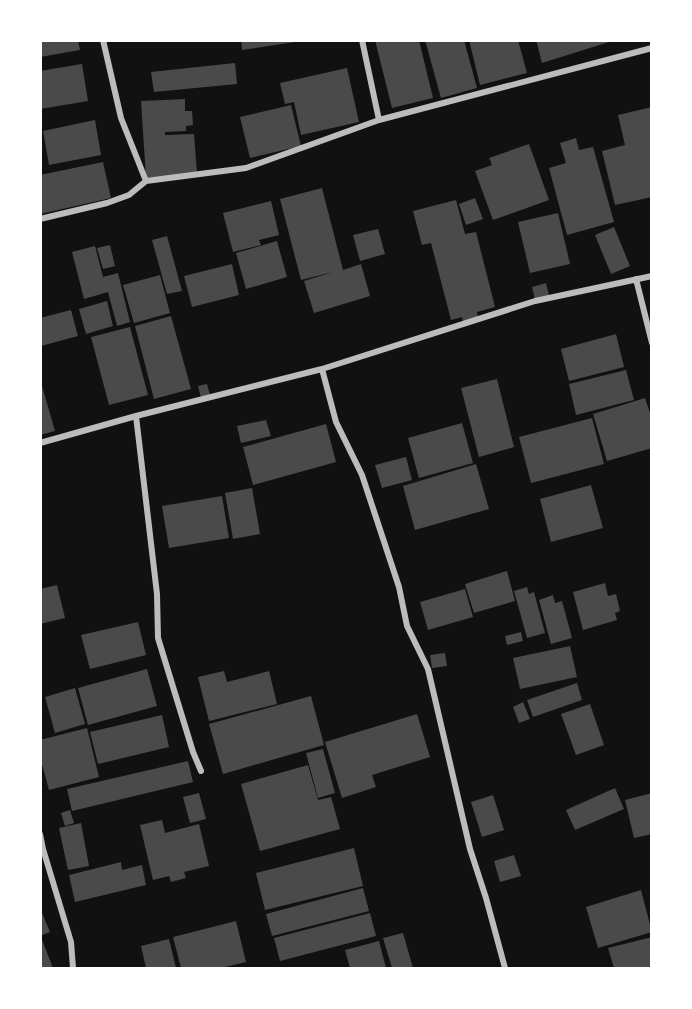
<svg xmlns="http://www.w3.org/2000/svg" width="692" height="1009" font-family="'Asap Condensed',sans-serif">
<rect width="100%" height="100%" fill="#111"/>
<!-- building -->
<path fill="#4a4a4a" d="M40 40H78L80 50 40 57Z
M241 40H295V42L242 50Z
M375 40H419L433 98 392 108Z
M425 40H464L477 88 441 98Z
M469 40H518L527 73 480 85Z
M536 40H608L609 42 542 63Z
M235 63 237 84 154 92 151 72Z
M82 64 88 101 40 109V71Z
M347 68 359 122 301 135 294 102 285 104 280 83Z
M185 99V111H192L193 125 186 126V131L165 132V135L194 134 197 174 146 178 141 101Z
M291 105 301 146 250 158 240 117Z
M652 107V197L615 205 602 151 625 145 618 115Z
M95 120 101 155 49 165 43 131Z
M576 138 579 150 593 147 614 222 567 235 549 168 566 163 560 143Z
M529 144 549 200 493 220 475 171 492 165 489 158Z
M103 162 111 198 40 214V175Z
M322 188 343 270 361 264 370 296 314 313 304 281 333 272 301 280 280 199Z
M475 198 483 219 466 225 459 204Z
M456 200 465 234 476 232 495 307 477 312 478 318 463 322 462 317 451 320 431 243 422 245 413 211Z
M271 201 279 235 259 240 261 245 233 252 223 213Z
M558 213 570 264 530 273 518 222Z
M614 227 630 266 611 274 595 235Z
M378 229 385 254 360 261 353 235Z
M167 236 182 291 167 294 152 240Z
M277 241 287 277 246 289 236 253Z
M110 245 115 266 103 269 97 248Z
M95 246 103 277 118 273 130 322 117 326 108 292 84 299 72 252Z
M232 264 239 295 192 307 184 276Z
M160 275 170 313 134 323 123 285Z
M546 283 549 295 535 299 532 287Z
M107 301 113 326 86 334 79 309Z
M71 310 78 336 41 346 40 318Z
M171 316 191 389 154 399 135 326Z
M130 327 148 395 109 405 91 337Z
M616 334 624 367 569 381 561 349Z
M626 370 634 400 576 415 569 384Z
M40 379 55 431 40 435Z
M497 379 514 447 479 457 461 388Z
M207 384 210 395 201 398 198 386Z
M645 398 652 419V448L607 461 593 414Z
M592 418 604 464 531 483 519 437Z
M266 420 271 436 241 443 237 426Z
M462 423 473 463 419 478 408 438Z
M326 424 336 462 253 485 243 447Z
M406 457 412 480 382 488 375 465Z
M476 464 489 509 415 530 403 486Z
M591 485 603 528 551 542 540 499Z
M252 488 260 534 233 539 225 493Z
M222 496 229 538 169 548 162 506Z
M507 571 515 601 474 613 465 584Z
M605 583 608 596 616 594 620 611 615 613 617 620 583 630 573 592Z
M57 585 65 618 40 624V589Z
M527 587 529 594 534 592 545 633 527 638 514 591Z
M465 589 473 617 428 630 420 602Z
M553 595 555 603 562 601 572 638 551 644 539 600Z
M138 622 146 655 90 669 81 635Z
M521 632 523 641 507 645 505 636Z
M570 646 577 677 520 689 513 658Z
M445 653 447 666 432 668 430 655Z
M147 669 157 706 88 725 78 688Z
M224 671 227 682 269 671 277 704 209 721 198 677Z
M577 683 582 700 533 717 527 700Z
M75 688 85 724 55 733 45 697Z
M311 696 324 745 223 774 209 724Z
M523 702 530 719 519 723 513 707Z
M590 704 604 745 576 755 561 714Z
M417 714 430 757 372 775 376 787 342 798 325 742Z
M162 715 169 747 98 764 90 732Z
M87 728 99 777 49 790 40 757V740Z
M323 749 335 793 318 798 306 753Z
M188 761 193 782 72 811 67 789Z
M308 765 318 800 331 797 340 829 260 851 241 784Z
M615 788 624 809 575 830 566 810Z
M199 793 206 819 190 823 183 797Z
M652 793V834L634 838 625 800Z
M493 795 504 830 482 837 471 802Z
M70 810 74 823 65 826 61 813Z
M162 820 165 833 199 824 209 866 184 872 186 878 171 882 169 876 153 880 140 825Z
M81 823 89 866 68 870 59 828Z
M354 848 363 886 265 910 256 873Z
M514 855 521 876 500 882 494 861Z
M121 862 122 870 142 865 146 885 75 902 69 875Z
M363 888 369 911 272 936 266 914Z
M641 890 652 932 598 948 586 907Z
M40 908 50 932 40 936Z
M370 913 376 936 280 961 274 938Z
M236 921 246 962 221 968H181L173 937Z
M403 933 413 968H392L383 938Z
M41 937 53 968H40Z
M652 937V968H614L608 948Z
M169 939 176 968H146L141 946Z
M379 941 386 968H350L345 950Z"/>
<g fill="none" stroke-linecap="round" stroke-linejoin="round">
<!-- minor -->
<path stroke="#bcbcbc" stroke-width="6" d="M103 40 121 118 146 181
M362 40 379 120
M40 219 107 203 129 195 146 181 246 168 379 120 652 48
M636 279 652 343
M322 369 336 422 362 475 399 587 407 626 428 669 470 849 486 898 505 968
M136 416 157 594 158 638 193 752 201 771
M40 443 136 416 322 369 535 301 652 276
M40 834 43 849 71 942 73 968"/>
</g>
<!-- border -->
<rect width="692" height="1009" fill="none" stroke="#ffffff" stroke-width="84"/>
</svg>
